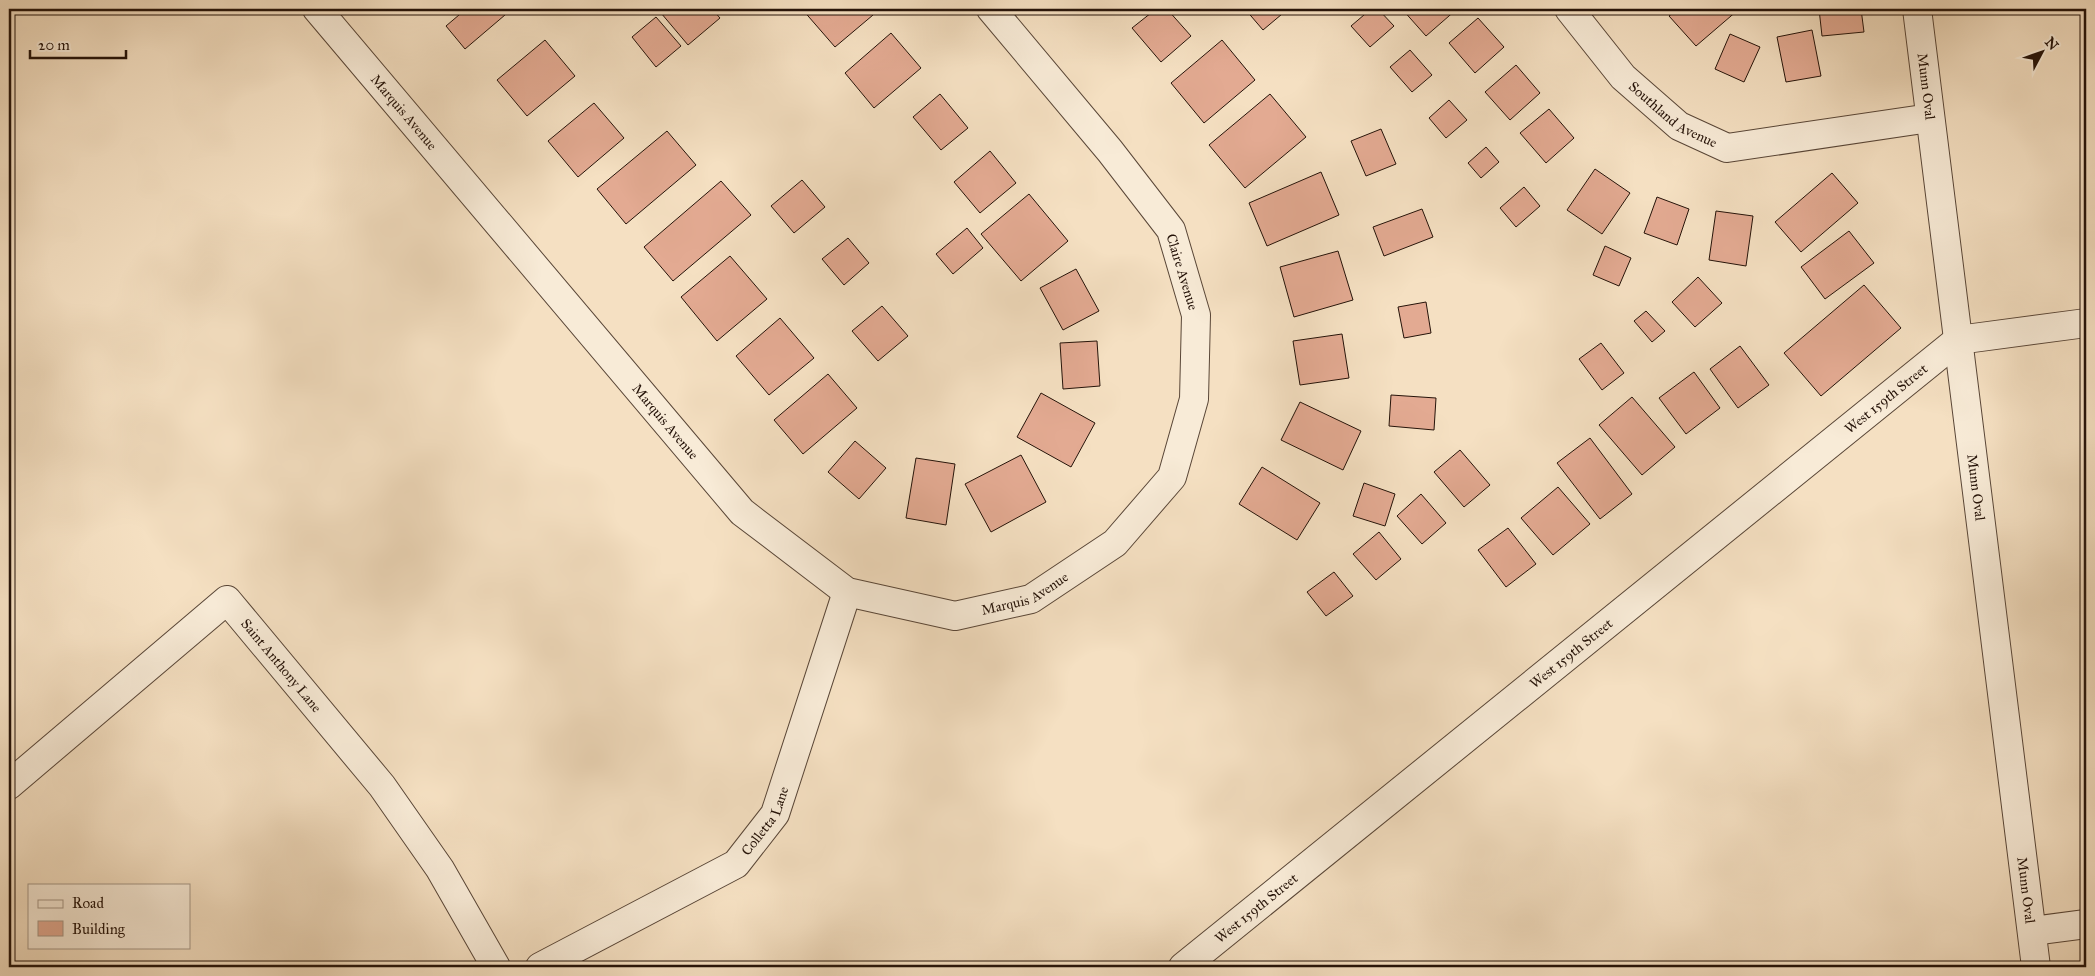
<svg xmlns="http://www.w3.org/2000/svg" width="2095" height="976" font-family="'IM FELL Great Primer',serif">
<rect width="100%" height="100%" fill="#f5e0c2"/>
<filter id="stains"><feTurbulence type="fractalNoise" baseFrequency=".004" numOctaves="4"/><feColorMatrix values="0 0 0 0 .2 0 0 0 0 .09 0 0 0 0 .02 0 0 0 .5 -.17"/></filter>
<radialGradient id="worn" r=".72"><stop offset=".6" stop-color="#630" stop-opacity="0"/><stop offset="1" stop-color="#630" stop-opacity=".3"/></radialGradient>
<!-- building -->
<path fill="#e3aa92" stroke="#251309" d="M466 9H512L465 49 446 26Z
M667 9H712L720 18 688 45 661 13Z
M802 9H868L873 15 835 47Z
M1156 9H1167L1191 36 1161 62 1132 28Z
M1245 9H1288L1263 30Z
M1371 9H1378L1394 26 1370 47 1351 26Z
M1402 9H1457L1426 36Z
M1678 9H1737L1738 10 1696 46 1669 16Z
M1819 9H1861L1864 32 1822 36Z
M656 17 681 46 656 67 632 37Z
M1478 18 1504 47 1475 73 1449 43Z
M1812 30 1821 76 1786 82 1777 37Z
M891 33 921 68 874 108 845 73Z
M1730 34 1760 47 1744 82 1715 69Z
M545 40 575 76 527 116 497 80Z
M1222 40 1255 80 1204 123 1171 83Z
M1410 50 1432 75 1412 92 1390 67Z
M1516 65 1540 93 1510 120 1485 92Z
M940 94 968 128 941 150 913 117Z
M1270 94 1306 137 1245 188 1209 145Z
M1449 100 1467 120 1446 138 1429 118Z
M594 103 624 138 578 177 548 141Z
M1549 109 1574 138 1546 163 1520 133Z
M1381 129 1396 164 1366 176 1351 141Z
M667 131 696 165 626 224 597 189Z
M1486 147 1499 162 1481 178 1468 163Z
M990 151 1016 183 980 213 954 182Z
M1595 169 1630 193 1602 234 1567 210Z
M1321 172 1339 215 1267 246 1249 203Z
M1832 173 1858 203 1801 252 1775 222Z
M802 180 825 207 794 233 771 206Z
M721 181 751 215 673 281 644 247Z
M1524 187 1540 206 1516 227 1500 208Z
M1029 194 1068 241 1021 281 981 234Z
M1657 197 1689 209 1677 245 1644 233Z
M1422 209 1433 237 1384 256 1373 227Z
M1716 211 1753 216 1746 266 1709 260Z
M967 228 983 248 953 274 936 254Z
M1849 231 1874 263 1825 299 1801 267Z
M848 238 869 263 844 285 822 259Z
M1605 246 1631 258 1619 286 1593 275Z
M1338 251 1353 300 1294 317 1280 267Z
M730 256 767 299 717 341 681 297Z
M1076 269 1099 311 1063 330 1040 288Z
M1698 277 1722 303 1695 327 1672 302Z
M1864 285 1901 328 1821 396 1784 353Z
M1426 302 1431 333 1404 338 1398 307Z
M882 306 908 336 878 361 852 331Z
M1646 311 1665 331 1652 342 1634 321Z
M780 318 814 358 769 395 736 356Z
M1342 334 1349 378 1300 385 1293 341Z
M1097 341 1100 386 1063 389 1060 343Z
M1601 343 1624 373 1602 390 1579 359Z
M1740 346 1769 385 1738 408 1710 369Z
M1694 372 1720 408 1686 434 1659 398Z
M828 374 857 408 803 454 774 420Z
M1041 393 1095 423 1071 467 1017 437Z
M1391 395 1436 398 1434 430 1389 426Z
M1632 397 1675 447 1642 475 1599 425Z
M1300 402 1361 431 1343 470 1281 440Z
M1590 438 1632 494 1600 519 1557 463Z
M855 441 886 468 859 499 828 472Z
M1460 450 1490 485 1464 507 1434 472Z
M1021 455 1046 502 991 532 965 484Z
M916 458 955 464 946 525 906 518Z
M1262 467 1320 503 1297 540 1239 504Z
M1364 483 1395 494 1385 526 1353 516Z
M1558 487 1590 524 1553 555 1521 518Z
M1421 494 1446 523 1422 544 1397 516Z
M1508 528 1536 564 1506 587 1478 550Z
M1379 532 1401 559 1376 580 1353 554Z
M1334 572 1353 596 1326 616 1307 592Z"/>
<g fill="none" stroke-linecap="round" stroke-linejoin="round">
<!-- minor casing -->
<g stroke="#594637" stroke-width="30">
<g id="minor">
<path id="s1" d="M317 9 742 512 847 592 955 616 1031 599 1115 543 1172 477 1194 399 1196 315 1171 230 1110 151 991 9"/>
<path id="s2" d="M1569 9 1623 77 1679 126 1727 148 1930 118"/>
<path id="s3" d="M1917 9 2036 967"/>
<path id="s4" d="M9 785 227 600 382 786 440 869 496 967"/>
<path d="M2032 931 2086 924"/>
<path id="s5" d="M540 967 736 864 775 814 847 592"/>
<path id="s6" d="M1183 967 1958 340 2086 323"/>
</g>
</g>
<!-- minor -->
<use href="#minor" stroke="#f8ebd7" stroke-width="28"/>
</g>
<g text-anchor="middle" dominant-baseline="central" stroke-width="5" stroke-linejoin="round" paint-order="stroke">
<!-- street labels -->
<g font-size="14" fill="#251309" stroke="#f8ebd7">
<text stroke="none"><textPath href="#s3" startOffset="78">Munn Oval</textPath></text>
<text stroke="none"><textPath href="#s1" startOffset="135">Marquis Avenue</textPath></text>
<text stroke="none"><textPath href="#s2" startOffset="150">Southland Avenue</textPath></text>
<text transform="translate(1182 272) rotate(73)">Claire Avenue</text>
<text stroke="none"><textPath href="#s6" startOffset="904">West 159th Street</textPath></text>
<text stroke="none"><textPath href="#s1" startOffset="540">Marquis Avenue</textPath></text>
<text stroke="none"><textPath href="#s3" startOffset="482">Munn Oval</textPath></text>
<text stroke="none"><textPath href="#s1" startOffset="975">Marquis Avenue</textPath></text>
<text stroke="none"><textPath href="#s6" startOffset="499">West 159th Street</textPath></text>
<text stroke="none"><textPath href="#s4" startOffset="371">Saint Anthony Lane</textPath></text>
<text stroke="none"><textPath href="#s5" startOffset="274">Colletta Lane</textPath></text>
<text stroke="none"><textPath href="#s3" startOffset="888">Munn Oval</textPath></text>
<text stroke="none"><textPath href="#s6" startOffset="94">West 159th Street</textPath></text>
</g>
</g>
<!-- margin -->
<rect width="2095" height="976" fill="none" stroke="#f5e0c2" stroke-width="30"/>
<rect x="10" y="10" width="2075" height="956" fill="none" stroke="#251309" stroke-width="2.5"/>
<rect x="15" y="15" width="2065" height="946" fill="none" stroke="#251309"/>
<!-- legend -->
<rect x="28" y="884" width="162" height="65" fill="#f8ebd7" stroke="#a49585"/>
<rect x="38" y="900" width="25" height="8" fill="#f8ebd7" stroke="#a49585"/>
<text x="72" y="908" font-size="15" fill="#251309">Road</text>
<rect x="38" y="921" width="25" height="15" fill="#e3aa92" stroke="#a49585"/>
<text x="72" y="934" font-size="15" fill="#251309">Building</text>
<!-- north arrow -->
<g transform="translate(2042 52) rotate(49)" stroke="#f8ebd7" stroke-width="4" paint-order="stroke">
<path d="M0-4L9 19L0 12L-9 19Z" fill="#251309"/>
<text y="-8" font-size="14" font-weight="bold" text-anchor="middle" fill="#251309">N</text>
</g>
<!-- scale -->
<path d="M30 50v8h96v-8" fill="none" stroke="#251309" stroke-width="2.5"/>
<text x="38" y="50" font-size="15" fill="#251309" stroke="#f8ebd7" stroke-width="4" paint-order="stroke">20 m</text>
<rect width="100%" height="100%" filter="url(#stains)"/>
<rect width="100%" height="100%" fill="url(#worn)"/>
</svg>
